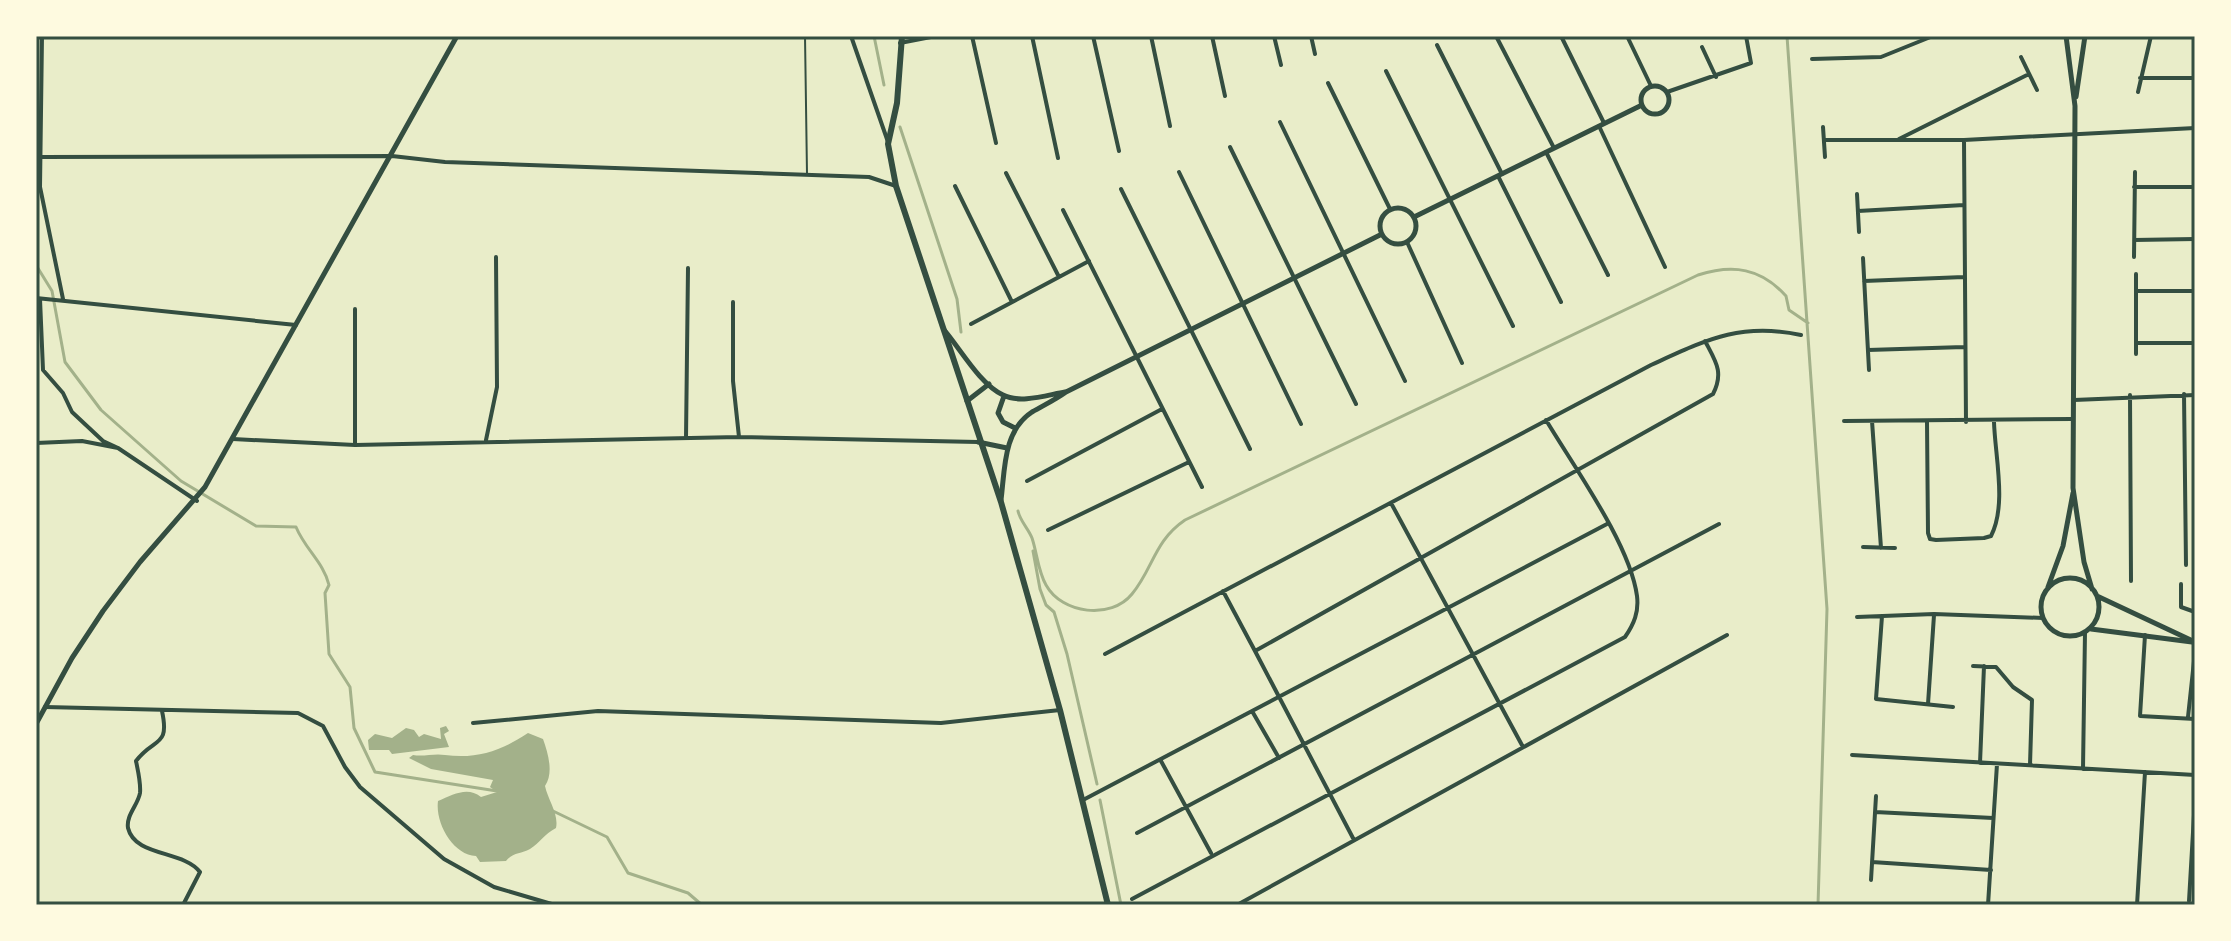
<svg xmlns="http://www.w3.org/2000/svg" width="2231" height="941" font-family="Jost,sans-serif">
<rect width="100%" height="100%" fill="#e9edc9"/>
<!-- water -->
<path fill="#a3b18a" d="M446 726 449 731 444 734 449 747 392 754 389 750H369L368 740 375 734 392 738 406 728 414 730 419 737 424 734 441 739 440 728Z
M528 733 543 739C548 753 554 773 545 786 548 800 559 814 556 828 544 834 540 843 530 849 521 854 513 852 506 861L480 862 476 856C453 855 435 823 438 801 453 795 467 786 481 797L497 792 490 787 493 780 431 769 409 758 413 755C424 757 434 753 445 755 477 759 501 751 528 733Z"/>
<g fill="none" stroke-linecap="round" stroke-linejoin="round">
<!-- stream -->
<path stroke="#a3b18a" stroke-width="3" d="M874 36 884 85
M1787 36 1827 609 1818 905
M900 127 957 299 961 332
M36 265 52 291 65 362 101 410 181 481 256 526 296 527C305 549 324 563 329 585L325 593 329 654 350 687 354 728 375 772 497 791
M1018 511C1020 521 1028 528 1032 538 1037 553 1038 571 1046 585 1062 614 1111 620 1132 594 1153 569 1154 541 1185 520L1698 275C1733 264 1761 268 1786 296L1789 310 1808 323
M1033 551 1040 589 1046 605 1054 612 1067 654 1097 784
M1100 800 1121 905
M553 811 607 837 628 873 688 893 702 905"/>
<!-- service -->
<path stroke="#344e41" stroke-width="2" d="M805 36 807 174"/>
<!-- minor -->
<path stroke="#344e41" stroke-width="4" d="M42 36 40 187 63 299
M851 36 888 142
M972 36 996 143
M1032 36 1058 158
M1093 36 1119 151
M1151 36 1170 126
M1212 36 1225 96
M1274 36 1281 65
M1311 36 1315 54
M1496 36 1554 148
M1561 36 1604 123
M1627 36 1651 86
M900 43 936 36
M1437 45 1502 174
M1702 47 1716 77
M2021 57 2037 90
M1812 59 1881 57 1933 36
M1386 71 1513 326
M2140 78H2195
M1328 83 1390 209
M1667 92 1751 63 1746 36
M2138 92 2151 36
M1280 122 1405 381
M1599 126 1665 267
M1823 127 1825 157
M1899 139 2029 74
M1824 140H1964L2195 128
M1964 140 1966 422
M1230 147 1356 404
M1546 152 1608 275
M42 157 392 156 445 162 869 177 896 186
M1179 172 1301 424
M1006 173 1059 277
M1498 176 1561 302
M955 186 1012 302
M2134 187H2195
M1121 189 1250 449
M1857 194 1859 232
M1063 210 1202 487
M1858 211 1964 205
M2134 240 2195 239
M1407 242 1462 363
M2134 257 2135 172
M1863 258 1869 370
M2136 274V354
M1864 281 1964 277
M2137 291H2195
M36 298 296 325
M40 299 43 370 63 393 72 412 103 441 118 448
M733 302V381L739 437
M971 324 1089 261
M2137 343H2195
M1868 350 1964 347
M2184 394 2186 565
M2130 395 2131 581
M2074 400 2195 395
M1844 421 2072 419
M1872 421 1881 548
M1927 422 1928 533 1930 539 1936 540 1984 538 1991 536C2007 505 1995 456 1994 422
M686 438 688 268
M233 439 355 445 739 437 978 442
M486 440 497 387 496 257
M36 443 82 441 118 448 197 501
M355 445V309
M1027 481 1162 409
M1391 503 1523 747
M1048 530 1189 462
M1863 547 1895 548
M2181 584V607L2195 612
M1223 591 1255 651 1713 394C1724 372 1716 362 1705 341
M1882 616 1876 699 1953 707
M1857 617 1934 614 2043 618
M2145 635 2140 716 2195 719
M1255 651 1354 840
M1105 654 1651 365C1706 340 1740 322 1801 335
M1973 666 1996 667 2013 687 2032 700 2030 765
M1928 704 1934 615
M45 707 298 713 323 726 345 767 360 787 444 859 494 887 555 905
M162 711C170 748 154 737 136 761 138 771 141 783 140 793 138 805 126 815 128 828 135 857 183 850 200 872L183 905
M1252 711 1279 758
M2188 717 2195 652
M473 723 598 711 941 723 1060 710
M1852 755 2195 775
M1161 761 1211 853
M1980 763 1984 666
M2083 769 2085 632
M1083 800 1607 524
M1875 812 1993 818
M1137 833 1719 524
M1872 862 1991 870
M1871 880 1876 796
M1132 899 1625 637C1634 624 1639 612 1637 596 1630 544 1574 467 1546 420
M2189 901 2194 815
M1237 905 1727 635
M1988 905 1997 764
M2137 905 2145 772"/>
<!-- tertiary -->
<path stroke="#344e41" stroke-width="5" d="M2066 36 2075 106 2073 488 2084 562 2092 589
M1641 100a14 14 0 1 1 28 0a14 14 0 1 1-28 0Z
M2076 97 2085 36
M1380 226a18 18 0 1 1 36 0a18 18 0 1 1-36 0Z
M1414 217 1642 105
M945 331C961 350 980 384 1003 395 1020 404 1047 395 1065 392
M1004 396 998 413 1003 422 1015 428
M967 401 989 384
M978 442 1007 448
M1001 500C1005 469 1003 431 1032 412 1044 405 1055 400 1066 392L1382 234
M2041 607a29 29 0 1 1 58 0a29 29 0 1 1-58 0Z
M2048 587 2063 546 2073 493
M2097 596 2195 642
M2091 629 2192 642
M36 724 72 658 103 611 140 562 205 487 457 36"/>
<!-- secondary -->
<path stroke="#344e41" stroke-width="6" d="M902 36 897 103 888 144 896 186 1001 502 1060 710 1108 905"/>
</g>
<!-- border -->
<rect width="2231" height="941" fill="none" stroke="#fefae0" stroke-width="76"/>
<rect x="38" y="38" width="2155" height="865" fill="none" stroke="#344e41" stroke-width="3"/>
</svg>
